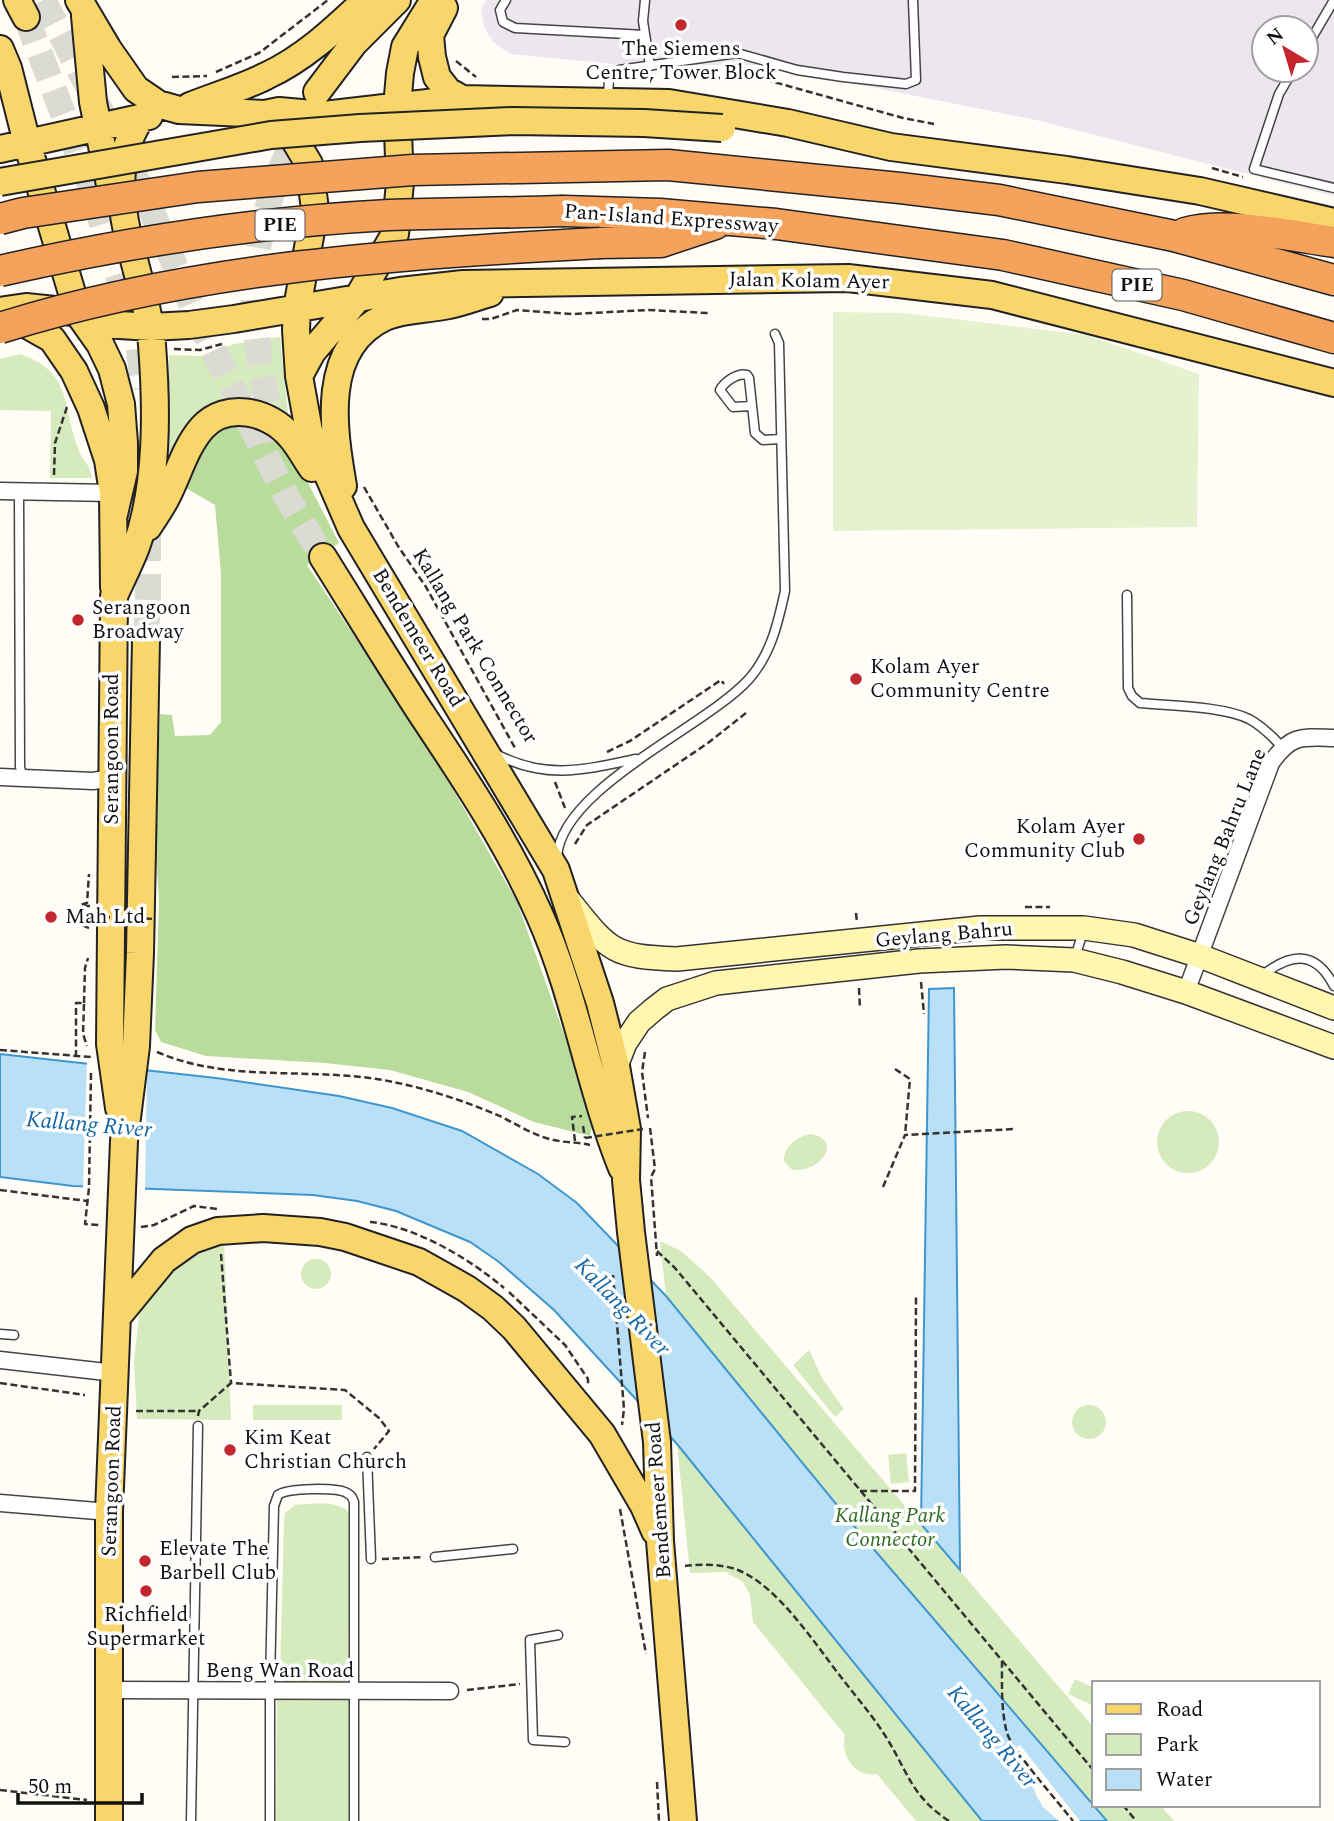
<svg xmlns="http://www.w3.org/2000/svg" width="1334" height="1821" font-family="Spectral,serif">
<rect width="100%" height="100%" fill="#fffdf5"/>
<!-- industrial -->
<path fill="#eee6ef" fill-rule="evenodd" d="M486 0H1334V196L1036 120 761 65H623L510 54 493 42 484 27 481 9ZM1264 28H1306V70H1264Z"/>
<!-- green -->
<path fill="#d5ebbd" d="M280 337 288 413C278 408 264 397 253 396 208 393 190 435 169 466V355L201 356 234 344Z
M20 354C73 372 62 406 78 448 82 460 90 464 92 478H50L51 411 0 410V359Z
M1157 1142a31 31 0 1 1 62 0a31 31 0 1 1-62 0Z
M811 1134C845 1140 818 1176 791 1169L784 1161C784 1145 797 1137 811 1134Z
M224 1241 231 1420 137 1419 134 1361 140 1307 178 1254Z
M660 1241 681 1251 710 1277 1094 1728V1805H1160L1174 1821H1107L859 1532 666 1296Z
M301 1274a15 15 0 1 1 30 0a15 15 0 1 1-30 0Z
M809 1350 822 1378 844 1409 835 1417 793 1365Z
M253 1405H342V1420H253Z
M1072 1422a17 17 0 1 1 34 0a17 17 0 1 1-34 0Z
M677 1444 982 1821H916L877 1774C855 1778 840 1755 845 1735L753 1622 750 1595 743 1582 726 1572 690 1573Z
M906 1453 909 1482 891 1484 888 1455Z
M295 1505C311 1504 344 1499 351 1516L348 1679 338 1688 289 1686 280 1676 284 1521 285 1513Z
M1075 1679 1094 1688V1706L1068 1694Z
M277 1698H350L351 1821H276Z"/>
<!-- forest -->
<path fill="#b9dc9c" d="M234 423 272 431 290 448 339 543 307 565 437 761 517 902 594 1118 590 1136 534 1122 468 1092 390 1070 325 1063 206 1056 161 1042 155 1030 159 901 155 837 160 714 172 715 175 736 210 735 221 722V573L215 505 186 488 191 468 214 430Z"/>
<!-- pitch -->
<path fill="#e6f2cf" d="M833 312 904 313 1087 335 1199 374 1197 527 833 531Z"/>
<!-- water -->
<path fill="#b9e0f7" stroke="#3f96cf" stroke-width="2" d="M954 988 960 1570 921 1524 929 989Z
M0 1054 216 1078 339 1096 392 1108 462 1131 538 1174 577 1203 666 1296 859 1532 1107 1821H982L677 1444 554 1310 499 1262 470 1242 396 1211 357 1201 313 1195 73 1186 0 1177Z"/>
<!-- pier -->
<path fill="#fffdf5" d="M87 1060 147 1067 145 1192 83 1190Z
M1020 1745 1080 1821H1059L1043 1807 1036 1795 1030 1775 1014 1756 1013 1750Z"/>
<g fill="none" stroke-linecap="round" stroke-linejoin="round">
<!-- primary-tunnel -->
<path stroke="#dbdad3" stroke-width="26" stroke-dasharray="26 13" stroke-linecap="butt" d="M43 0 147 200 195 313 285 494 323 557
M26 17 89 182 138 339 143 389
M275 441C266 393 252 334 254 286 256 229 277 172 302 122
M146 639 148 598V515"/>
<!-- lane casing -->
<g stroke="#444" stroke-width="11">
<path id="lane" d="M506 0 500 10 503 22 515 28 645 35
M645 0 643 21 650 66
M1306 48 1334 0
M1293 70 1279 94 1254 169 1334 188
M608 98 609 78 619 70 737 53 797 70 843 77 906 84 916 80 913 0
M752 406 733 407 720 390C724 382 738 372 747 375L749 378 755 433 763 440 781 439
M19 491 20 767 23 778
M1127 595 1128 688 1132 696 1140 703C1171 706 1222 706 1249 719 1262 726 1272 736 1282 747
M496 754C545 780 584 770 636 759
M557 857C561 788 706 727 749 679 771 654 778 623 785 591L779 343 775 334
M1075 957 1084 929
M1260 977C1290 953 1315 949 1334 986
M0 1334 14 1335
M367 1457 371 1559
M435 1557 513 1549
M558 1635 530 1640 533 1740 565 1742
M191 1821 198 1426
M270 1821V1683L274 1506 278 1495C287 1488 337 1487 347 1493 352 1496 352 1497 354 1502V1821"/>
</g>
<!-- street casing -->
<g stroke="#444" stroke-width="19">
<path id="street" d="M0 491 113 493
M0 777 93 781 112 778
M1186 992 1271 763C1291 734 1302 737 1334 738
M0 1360 115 1373
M0 1503 109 1512
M110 1690 450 1691"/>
</g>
<!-- secondary casing -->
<g stroke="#333" stroke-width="26">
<path id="secondary" d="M570 902C609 951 613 957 677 959L980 928H1084L1134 935 1200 956 1334 1008
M616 1066 625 1043 639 1022 654 1009 667 999 716 983 919 961 1006 957 1074 960 1122 972 1186 992 1334 1047"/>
</g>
<!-- primary casing -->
<g stroke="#222" stroke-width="30">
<path id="primary" d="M17 0 26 17
M79 0 108 49 136 89 158 104 179 110 265 114 279 111 324 115 462 99 669 103 788 123 891 147 1067 170 1200 191 1334 222
M444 8 430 35 432 57 437 77 448 91 462 99
M85 16 93 102 110 185
M0 49 8 68 27 143 78 313 100 344 112 369 121 404 124 443V471L114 514
M317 92 354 43 397 0
M190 106C215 96 242 88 266 76 305 58 335 29 366 0
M265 114 291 134 309 164 315 209 297 308 296 330 299 376 309 431 351 528 556 870 600 1003 616 1066 627 1129 626 1180 631 1232 657 1442 660 1541 683 1821
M0 149 149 116
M0 311 26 307 64 311 78 313 104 324 151 327 189 325 234 319 400 291 463 284 848 278 992 295 1334 383
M7 318 29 326 52 339 74 371 91 408 108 460 113 493 114 587
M299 376 312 352 357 299 395 234 400 183 397 107 400 73 405 47 434 0
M343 486C333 428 320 347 385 317 405 308 428 310 449 305 463 302 476 297 490 293
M148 527C154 518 160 509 165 500 178 476 184 449 202 428 226 401 270 411 291 437 299 446 305 458 312 468
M323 557C355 608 386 659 419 710 463 776 508 843 540 916 576 997 589 1086 622 1168
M119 1108 110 1044 114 596C121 580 130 563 136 547 158 485 157 410 152 345 147 270 93 188 141 118
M118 1316 164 1260 192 1240 218 1231 263 1228 320 1232 345 1237 419 1262 467 1289 493 1308 514 1328 602 1434 644 1506 655 1531
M109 1821V1512L124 1141 136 1046 140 953 146 639"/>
</g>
<!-- highway casing -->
<g stroke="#222" stroke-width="33">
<path id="highway" d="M413 170 668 165 900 188 999 200 1174 236 1334 280
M564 211 660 214 776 224 1003 255 1183 295 1334 338
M1185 233C1226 221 1292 236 1334 242
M600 243 661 242 715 224"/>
</g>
<!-- path -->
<path stroke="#333" stroke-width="2.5" stroke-dasharray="7 3.5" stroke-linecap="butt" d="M456 61 476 77
M216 72 259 53 328 0
M172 77 207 76
M671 77 763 79 903 118 934 124
M1212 168 1243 177
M482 319H491L517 310 573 314 648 310 708 313
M174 349 200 350 222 344
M54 475 55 443 67 407
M364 487 398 546 426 587 515 748
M607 752 630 741 721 680 724 684
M555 782 565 808
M575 844 587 825 708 743 746 713
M1025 907H1050
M856 913 857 923
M82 916 83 906H90
M89 928 79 924 80 905 87 903 89 874
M921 982 924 1014
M859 988 860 1009
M84 1003 85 968 88 958
M0 1050 91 1057
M157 1052C229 1083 307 1067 383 1080 422 1087 459 1099 495 1114 514 1122 533 1136 554 1140 566 1143 578 1142 590 1145
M645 1052 642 1072 648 1118
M76 1057V1003H84L83 1034 87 1046
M895 1069 910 1079 905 1135
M91 1073 89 1188 85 1224 99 1225
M583 1126 585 1138
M650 1128 655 1169 651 1177 657 1256
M575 1141 572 1117 582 1116
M883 1187 905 1135 1014 1129
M0 1190 87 1201
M370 1222C415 1226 470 1259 504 1288
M141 1227 154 1225 194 1206 217 1209
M657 1251 675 1268 1094 1771
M221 1254 231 1383
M613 1275 624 1409 622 1425
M509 1292 565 1345 588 1379V1384
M0 1383 85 1395
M136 1411H199
M198 1416 199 1411 231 1383 345 1390 379 1418 389 1431 374 1449
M860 1491H915L916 1297
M620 1509 646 1654
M382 1559 424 1557
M685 1566C702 1564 722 1564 738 1570 779 1587 814 1643 841 1677 856 1697 873 1716 886 1737 908 1772 911 1796 949 1821
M1002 1661C1002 1684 1001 1711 1007 1733 1012 1750 1059 1803 1073 1821
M467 1690 520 1684
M657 1782 659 1821
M0 1790 87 1800
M1123 1805 1136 1821"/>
<!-- lane -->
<use href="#lane" stroke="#fff" stroke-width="8"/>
<!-- street -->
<use href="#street" stroke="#fff" stroke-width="16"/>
<!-- secondary -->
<use href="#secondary" stroke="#fff6b0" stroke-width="23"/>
<!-- primary -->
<use href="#primary" stroke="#f9d66b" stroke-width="26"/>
<!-- highway -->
<use href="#highway" stroke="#f5a25d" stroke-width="30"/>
<!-- primary-bridge casing -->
<g stroke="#222" stroke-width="30" stroke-linecap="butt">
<path id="primary-bridge" d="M0 182 271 135 360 128 513 121 644 123 722 128"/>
</g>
<!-- highway-bridge casing -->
<g stroke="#222" stroke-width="33" stroke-linecap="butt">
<path id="highway-bridge" d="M0 219 23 213 198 187 413 170
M0 271C127 242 258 222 389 215 447 213 505 213 564 211
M0 328C194 267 398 254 600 243"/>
</g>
<!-- path-bridge -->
<path stroke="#333" stroke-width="2.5" stroke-dasharray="7 3.5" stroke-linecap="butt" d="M82 916 155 919
M585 1138 643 1129"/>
<!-- primary-bridge -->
<use href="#primary-bridge" stroke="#f9d66b" stroke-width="26"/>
<!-- highway-bridge -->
<use href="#highway-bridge" stroke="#f5a25d" stroke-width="30"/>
</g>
<!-- markers -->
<g fill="#c4262e" stroke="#fff" stroke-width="2.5">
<circle cx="681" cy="25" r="7"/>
<circle cx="78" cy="620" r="7"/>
<circle cx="856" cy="679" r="7"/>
<circle cx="1139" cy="839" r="7"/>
<circle cx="51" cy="917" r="7"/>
<circle cx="230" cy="1450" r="7"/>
<circle cx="145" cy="1561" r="7"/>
<circle cx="146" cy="1591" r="7"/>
</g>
<g text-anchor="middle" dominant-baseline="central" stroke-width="7" stroke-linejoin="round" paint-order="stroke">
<!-- shield labels -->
<g fill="#fff" stroke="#585858" stroke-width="2">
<rect x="255.5" y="209.5" width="49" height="31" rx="5"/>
<rect x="1112.5" y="269.5" width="49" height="31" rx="5"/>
</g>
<g font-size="19" font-weight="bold" fill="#111">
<text x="280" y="225">PIE</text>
<text x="1137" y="285">PIE</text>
</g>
<!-- poi labels -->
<g font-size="21" fill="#111" stroke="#fff" text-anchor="start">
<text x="681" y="49" text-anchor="middle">The Siemens<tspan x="681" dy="24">Centre, Tower Block</tspan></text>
<text x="92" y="608">Serangoon<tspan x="92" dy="24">Broadway</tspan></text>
<text x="870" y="667">Kolam Ayer<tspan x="870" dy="24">Community Centre</tspan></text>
<text x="1125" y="827" text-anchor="end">Kolam Ayer<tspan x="1125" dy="24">Community Club</tspan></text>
<text x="65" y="917">Mah Ltd</text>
<text x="244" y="1438">Kim Keat<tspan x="244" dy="24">Christian Church</tspan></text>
<text x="159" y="1549">Elevate The<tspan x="159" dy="24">Barbell Club</tspan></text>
<text x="146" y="1615" text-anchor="middle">Richfield<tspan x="146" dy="24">Supermarket</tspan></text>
</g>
<!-- street labels -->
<g font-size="21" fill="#111" stroke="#fff">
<text transform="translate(671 219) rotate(4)">Pan-Island Expressway</text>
<text transform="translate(809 281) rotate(1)">Jalan Kolam Ayer</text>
<text transform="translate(418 638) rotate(59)">Bendemeer Road</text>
<text transform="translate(475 646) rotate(59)">Kallang Park Connector</text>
<text transform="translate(112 749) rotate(-90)">Serangoon Road</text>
<text transform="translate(1225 837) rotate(-68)">Geylang Bahru Lane</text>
<text transform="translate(944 935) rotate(-5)">Geylang Bahru</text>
<text transform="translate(112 1481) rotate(-88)">Serangoon Road</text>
<text transform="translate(659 1500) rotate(-94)">Bendemeer Road</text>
<text x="280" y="1671">Beng Wan Road</text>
</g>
<!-- park labels -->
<g font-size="21" font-style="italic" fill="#2f6b1f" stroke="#fff">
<text x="890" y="1516">Kallang Park<tspan x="890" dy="24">Connector</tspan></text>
</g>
<!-- water labels -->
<g font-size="23" font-style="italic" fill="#1768a6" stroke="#fff">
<text transform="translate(89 1125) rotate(5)">Kallang River</text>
<text transform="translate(622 1307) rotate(46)">Kallang River</text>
<text transform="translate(992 1737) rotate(50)">Kallang River</text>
</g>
</g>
<!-- legend -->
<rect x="1092" y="1681" width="228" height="126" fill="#ffffff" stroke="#a0a0a0" stroke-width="2"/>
<rect x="1106" y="1704" width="35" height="10" fill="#f9d66b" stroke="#a0a0a0" stroke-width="2"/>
<text x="1156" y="1716" font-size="21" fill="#111111">Road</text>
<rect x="1106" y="1734" width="35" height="21" fill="#d5ebbd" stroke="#a0a0a0" stroke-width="2"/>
<text x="1156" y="1751" font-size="21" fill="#111111">Park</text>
<rect x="1106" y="1769" width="35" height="21" fill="#b9e0f7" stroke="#a0a0a0" stroke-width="2"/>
<text x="1156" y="1786" font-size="21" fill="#111111">Water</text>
<!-- north arrow -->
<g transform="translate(1285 49) rotate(322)"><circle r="33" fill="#ffffff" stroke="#a0a0a0" stroke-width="2"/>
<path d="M0-5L12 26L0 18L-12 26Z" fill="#c4262e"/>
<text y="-10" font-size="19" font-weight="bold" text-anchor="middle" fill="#111111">N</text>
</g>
<!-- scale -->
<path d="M18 1793v10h124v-10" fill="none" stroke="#111111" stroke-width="3.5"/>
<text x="28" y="1793" font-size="21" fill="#111111" stroke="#ffffff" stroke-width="5" paint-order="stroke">50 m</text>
</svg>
